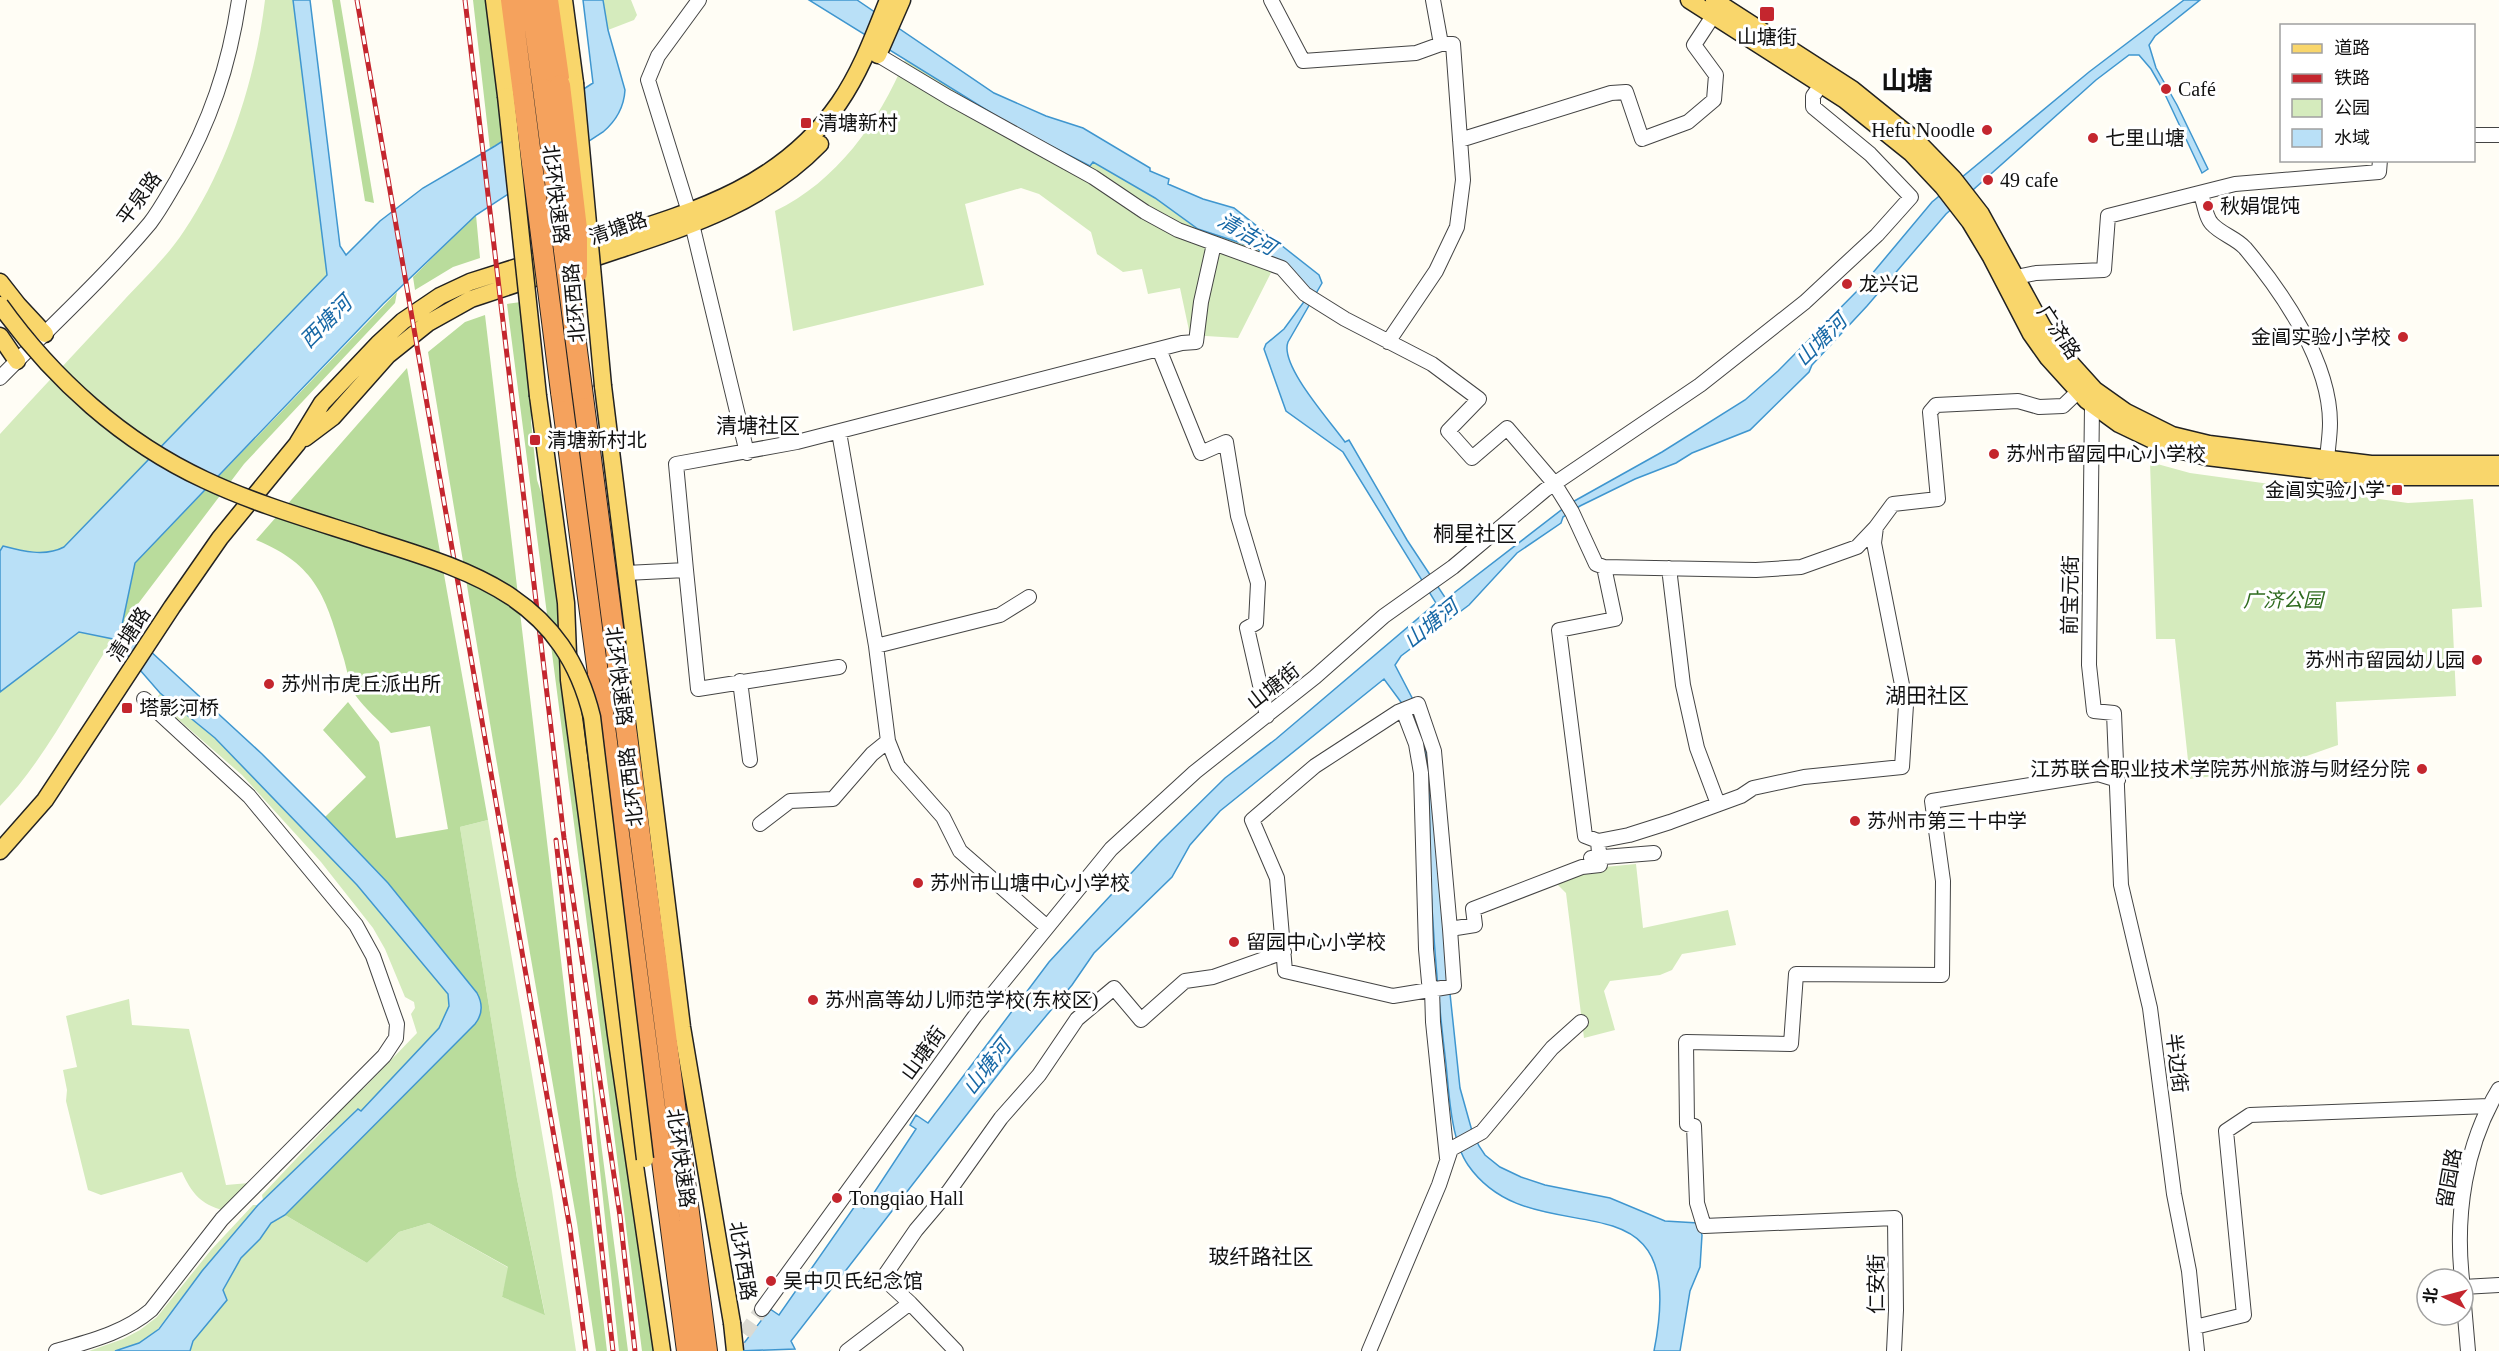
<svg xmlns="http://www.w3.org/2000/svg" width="2499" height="1351" font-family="'Times New Roman','Noto Sans SC',serif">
<rect width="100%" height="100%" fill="#fffdf5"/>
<!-- green -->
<path fill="#d5ebbd" d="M265 0H293L327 275 64 547C45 557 23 551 3 546L0 551V434C38 392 77 351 115 310 138 284 165 260 184 231 228 166 256 77 265 0Z
M603 0H631L637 15 634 20 608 30Z
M905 60 1090 166 1093 161 1155 198 1198 229 1256 248 1277 261 1238 338 1190 335 1180 288 1148 294 1142 269 1123 272 1097 254 1091 232 1039 194 1021 188 965 204 984 285 793 331 775 211C836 182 879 122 905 60Z
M2150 462 2190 473 2408 503 2473 499 2482 607 2452 609 2456 696 2336 702 2338 745 2270 769 2190 779 2175 639H2156Z
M79 632 113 639C79 691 43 763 0 806V692Z
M160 693 215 738 291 816 357 885 448 994C451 1008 445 1017 439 1028L361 1112 357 1109 263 1200 262 1195 330 1123 327 1118 359 1085 363 1089 417 1033 411 1014 415 1008 414 1002 405 997 385 949 373 928 321 862 242 775 156 700Z
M488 820 552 1191 576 1351H190V1345L241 1258 260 1239 271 1223 285 1215 367 1263 399 1232 429 1223 509 1268 502 1297 545 1314 517 1179 460 827Z
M1636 864 1643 928 1728 910 1736 945 1682 954 1672 970 1660 975 1610 981 1604 991 1615 1030 1584 1038 1566 893 1554 881 1583 869Z
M129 999 132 1025 189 1029 226 1185 249 1183 223 1210C201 1205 191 1192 182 1172L101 1195 88 1190 66 1101 67 1090 63 1070 77 1067 66 1016Z
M253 1205H258L202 1271 154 1334 139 1343 115 1351H89L123 1339 140 1330 157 1317 211 1250Z"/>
<!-- forest -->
<path fill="#b9dc9c" d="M332 0H340L374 203 365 201Z
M473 0H488L498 79 502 142 490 149Z
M476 215 480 258 453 267 415 290 413 277Z
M397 292 395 303 244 464 122 625 135 563Z
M521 302 532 395 531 421 537 480 550 519 564 678 648 1309 655 1326 658 1351H642L507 304Z
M485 315 607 1351H596L577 1223 493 741 428 352 465 322Z
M407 368 488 820 460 827 517 1179 545 1315 502 1297 508 1267 429 1223 399 1232 367 1263 285 1215 475 1024C483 1014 483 1004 477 993L388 883 325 817 366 777 323 730 348 702 379 742 396 838 448 829 430 726 391 733C380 721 365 709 356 696 349 686 347 668 343 656 326 598 317 565 256 540Z
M589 1050 628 1351H619L597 1142Z"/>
<!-- water -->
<path fill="#b9e0f7" stroke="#3f96cf" stroke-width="1.5" d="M293 0H310L340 246 346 255 380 221 423 188 495 146 593 83 583 0H603L608 30 625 90C624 107 616 121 603 132L476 215 383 304 135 563 122 625 262 754 325 817 388 883 477 993C483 1004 483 1014 475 1024L285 1215 271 1223 260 1239 241 1258 223 1290 227 1300 193 1341 190 1351H115L139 1343 159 1329 202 1271 258 1205 358 1109 361 1111 439 1028 449 1006 448 994 357 885 215 738 160 693 113 639 79 632 0 692V551L3 546C22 551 45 557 64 547L327 275Z
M809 0H857L994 93 1046 116 1083 128 1150 168V171L1169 179 1168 184 1203 199 1234 208 1319 275 1322 283 1288 342C1279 365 1331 422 1345 442L1349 440 1407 540 1446 599 1569 504 1662 452 1745 400 1778 371 1861 287 1932 202 2089 72 2184 0H2200L2155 36 2149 45 2156 68 2177 105 2208 169 2202 173 2162 88 2151 69 2139 55H2129L2096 80 1946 214 1867 306 1812 365 1809 372 1750 430 1692 453 1676 463 1635 479 1580 506 1563 517 1561 523 1517 553 1469 605 1401 656 1395 665 1420 713 1429 740 1449 984 1460 1088 1472 1131 1479 1146 1485 1155 1500 1167 1521 1177 1545 1185 1610 1198 1665 1221 1698 1223 1702 1235 1700 1267 1690 1291 1680 1351H1654C1692 1159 1536 1263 1468 1165 1451 1141 1449 1093 1446 1064 1438 999 1433 934 1430 869 1429 828 1431 786 1425 746L1412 717 1384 679 1220 811 1190 845 1172 877 1094 953 1072 985 1010 1059 791 1341 795 1349 738 1351 770 1309 779 1315 857 1203 864 1208 916 1129 910 1125 916 1115 928 1123 1049 962 1160 842 1225 778 1276 739 1436 603 1343 452 1286 411 1264 349 1266 344 1284 329 1306 299 1277 261 1256 248 1198 229 1155 198 1093 162 1090 166 1014 127Z"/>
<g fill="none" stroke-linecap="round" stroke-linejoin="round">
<!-- minor-tunnel -->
<path stroke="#dbdad3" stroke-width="14" stroke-dasharray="14 7" stroke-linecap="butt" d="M732 1351 762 1309"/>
<!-- minor casing -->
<g stroke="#444" stroke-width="16">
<path id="minor" d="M1271 0 1303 61 1416 53 1441 44
M878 55 948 97 1093 177 1145 212 1178 230 1282 268 1305 294 1345 319 1432 364 1479 399 1448 431 1472 458 1507 428 1554 483 1572 512 1596 564 1604 567 1756 570 1801 567 1857 547 1876 527
M2474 135H2499
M1460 140 1611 93 1626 92 1642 139 1688 122 1714 100 1716 75 1694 45 1713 16
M2201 194C2204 203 2206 218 2212 224 2221 234 2236 238 2245 248 2283 293 2330 362 2330 423 2330 435 2328 447 2327 459
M689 212 648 80 658 56 699 0
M692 224 747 453
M2016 277 2036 273 2104 270 2108 216 2235 184 2379 172 2380 160
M1388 342 1436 271 1457 227 1463 180 1453 44H1441L1433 0
M1159 349 1201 453 1226 442 1238 516 1258 583 1256 623 1247 628 1267 716
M0 378C50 327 104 278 150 223 160 210 168 195 177 180 210 122 229 67 239 0
M2096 399 2092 405 2089 665 2094 711 2114 713 2121 885 2150 1008 2174 1194 2189 1271 2197 1351
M839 432 876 646 888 741 898 766 943 817 960 851 1047 927
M1669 568 1683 685 1697 748 1718 804
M686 570 698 689 839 667
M626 573 686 570 676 464 797 442 1182 343 1196 342 1201 302 1214 244
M876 646 1000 615 1029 597
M740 681 750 760
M1403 710 1416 744 1421 773 1426 949 1429 982 1432 989 1433 1022 1447 1158
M760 824 790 801 833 799 872 754 888 741
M1598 841 1585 836 1559 630 1615 619 1604 567
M1591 858 1654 853
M1450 929 1434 751 1418 704 1398 712 1315 766 1252 820 1277 878 1285 971 1393 996 1454 986 1450 929 1475 925 1473 909 1582 867 1600 865 1598 841 1629 835 1670 822 1741 796 1753 788 1804 777 1902 767 1906 705 1874 543 1876 527 1893 504 1938 499 1930 412 1936 405 2018 401 2039 407 2063 406 2086 384
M2462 1279C2455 1215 2465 1145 2499 1089
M2463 1287 2499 1285
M2463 1293 2468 1351
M910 1303 956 1351
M762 1309 975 1016 1111 849 1195 772 1315 677 1384 616 1453 567 1545 490 1700 385 1805 302 1877 235 1911 197 1870 154 1813 107V96L1821 85
M2195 1327 2244 1315 2226 1131 2250 1115 2489 1106
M56 1351C90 1341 124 1333 151 1310L222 1219 384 1056 396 1038 397 1024 373 956 356 925 249 796 144 699
M847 1351 910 1303 883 1278 916 1230 949 1191 1001 1118 1039 1075 1077 1019 1114 988 1141 1020 1185 981 1213 977 1284 952
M1369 1351 1439 1185 1451 1149 1482 1132 1552 1048 1581 1022
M1894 1351 1896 1310 1895 1218 1704 1226 1697 1203 1694 1126 1687 1124 1686 1042 1791 1044 1796 974 1942 975 1943 881 1932 801 2098 774 2118 780"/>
</g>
<!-- major casing -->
<g stroke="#222" stroke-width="19">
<path id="major" d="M494 0 506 96
M564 0 575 83
M1689 0 1845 100 1911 153 1943 187 1970 222 1991 257 2031 334 2048 358 2086 400 2119 424 2167 447 2207 457 2370 477H2499
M1714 0 1852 89 1920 144 1953 178 1981 214 2043 327 2058 349 2095 390 2126 412 2172 435 2209 444 2371 464H2499
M878 55 902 0
M0 282 18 305 45 334
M0 336 17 361
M603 386 682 1027 732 1323
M538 396 566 603 569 680 616 1035 662 1351
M305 438 333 417 388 355 428 323 471 299C519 283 567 267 615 251 690 226 763 203 820 144
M0 851 45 800 172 607 220 538 297 444 322 403 378 344 403 321 440 296 470 282C516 267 563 253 609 238 699 210 783 184 839 103 861 71 874 35 888 0"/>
</g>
<!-- highway casing -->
<g stroke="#222" stroke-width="22">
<path id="highway" d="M511 0 523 93
M531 0 543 89
M548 0 560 85
M582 389 707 1351
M561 392 687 1351"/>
</g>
<!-- minor -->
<use href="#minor" stroke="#fff" stroke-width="14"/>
<!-- major -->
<use href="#major" stroke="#f9d66b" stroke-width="16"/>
<!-- highway -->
<use href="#highway" stroke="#f5a25d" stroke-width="20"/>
<!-- rail casing -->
<g stroke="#c4262e" stroke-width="5">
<path id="rail" d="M357 0 570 1229 586 1351
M465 0 564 838 620 1216 635 1351
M556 840 613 1351"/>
</g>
<!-- rail -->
<use href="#rail" stroke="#fff" stroke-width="3" stroke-dasharray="9" stroke-linecap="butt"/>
<!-- major-bridge casing -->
<g stroke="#222" stroke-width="19" stroke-linecap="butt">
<path id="major-bridge" d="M575 83 603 386
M506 96 538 396
M0 305C53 379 123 442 205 480 260 506 319 522 376 541 479 573 564 601 592 717L645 1159
M732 1323 735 1351"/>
</g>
<!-- highway-bridge casing -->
<g stroke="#222" stroke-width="22" stroke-linecap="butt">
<path id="highway-bridge" d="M560 85 577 229V273
M543 89 582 389
M523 93 561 392"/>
</g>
<!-- major-bridge -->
<use href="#major-bridge" stroke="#f9d66b" stroke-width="16"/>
<!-- highway-bridge -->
<use href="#highway-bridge" stroke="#f5a25d" stroke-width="20"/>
</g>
<!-- markers -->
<g fill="#c4262e" stroke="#fff" stroke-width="2">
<rect x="1759" y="6" width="16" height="16" rx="3"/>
<circle cx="2166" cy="89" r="6"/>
<rect x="800" y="117" width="12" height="12" rx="3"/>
<circle cx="1987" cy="130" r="6"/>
<circle cx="2093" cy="138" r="6"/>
<circle cx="1988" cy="180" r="6"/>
<circle cx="2208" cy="206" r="6"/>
<circle cx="1847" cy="284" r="6"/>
<circle cx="2403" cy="337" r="6"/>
<rect x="529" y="434" width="12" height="12" rx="3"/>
<circle cx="1994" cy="454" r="6"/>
<rect x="2391" y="484" width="12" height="12" rx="3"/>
<circle cx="2477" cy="660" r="6"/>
<circle cx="269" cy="684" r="6"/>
<rect x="121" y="702" width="12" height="12" rx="3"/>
<circle cx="2422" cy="769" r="6"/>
<circle cx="1855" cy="821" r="6"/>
<circle cx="918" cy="883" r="6"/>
<circle cx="1234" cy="942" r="6"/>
<circle cx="813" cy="1000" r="6"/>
<circle cx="837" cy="1198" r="6"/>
<circle cx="771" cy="1281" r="6"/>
</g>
<g text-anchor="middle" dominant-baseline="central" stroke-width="6" stroke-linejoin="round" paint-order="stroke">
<!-- poi labels -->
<g font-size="20" fill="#111" stroke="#fff" text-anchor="start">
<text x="1767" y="37" text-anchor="middle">山塘街</text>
<text x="2178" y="89">Café</text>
<text x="818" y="123">清塘新村</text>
<text x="1975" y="130" text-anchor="end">Hefu Noodle</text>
<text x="2105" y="138">七里山塘</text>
<text x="2000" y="180">49 cafe</text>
<text x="2220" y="206">秋娟馄饨</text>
<text x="1859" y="284">龙兴记</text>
<text x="2391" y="337" text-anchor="end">金阊实验小学校</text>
<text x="547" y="440">清塘新村北</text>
<text x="2006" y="454">苏州市留园中心小学校</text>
<text x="2385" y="490" text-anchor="end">金阊实验小学</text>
<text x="2465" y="660" text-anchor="end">苏州市留园幼儿园</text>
<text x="281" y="684">苏州市虎丘派出所</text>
<text x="139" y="708">塔影河桥</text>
<text x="2410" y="769" text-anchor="end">江苏联合职业技术学院苏州旅游与财经分院</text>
<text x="1867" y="821">苏州市第三十中学</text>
<text x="930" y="883">苏州市山塘中心小学校</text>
<text x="1246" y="942">留园中心小学校</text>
<text x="825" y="1000">苏州高等幼儿师范学校(东校区)</text>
<text x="849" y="1198">Tongqiao Hall</text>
<text x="783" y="1281">吴中贝氏纪念馆</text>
</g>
<!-- street labels -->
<g font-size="20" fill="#111" stroke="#fff">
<text transform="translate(556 194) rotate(83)">北环快速路</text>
<text transform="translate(139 198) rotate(-54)">平泉路</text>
<text transform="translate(618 228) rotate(-19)">清塘路</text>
<text transform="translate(574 303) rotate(-95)">北环西路</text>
<text transform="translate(2059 332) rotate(56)">广济路</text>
<text transform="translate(2070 595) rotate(-89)">前宝元街</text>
<text transform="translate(129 634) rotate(-57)">清塘路</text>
<text transform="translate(619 676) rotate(83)">北环快速路</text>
<text transform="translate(1273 686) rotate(-38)">山塘街</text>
<text transform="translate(631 787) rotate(-97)">北环西路</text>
<text transform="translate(923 1053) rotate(-54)">山塘街</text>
<text transform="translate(2177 1063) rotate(83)">半边街</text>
<text transform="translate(681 1158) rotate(82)">北环快速路</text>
<text transform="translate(2449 1178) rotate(-80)">留园路</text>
<text transform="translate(743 1261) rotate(81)">北环西路</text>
<text transform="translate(1876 1284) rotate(-90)">仁安街</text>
</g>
<!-- park labels -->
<g font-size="20" font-style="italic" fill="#2f6b1f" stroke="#fff">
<text x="2283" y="600">广济公园</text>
</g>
<!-- water labels -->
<g font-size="21" font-style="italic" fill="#1768a6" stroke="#fff">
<text transform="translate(1247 234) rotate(30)">清洁河</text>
<text transform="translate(326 322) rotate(-45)">西塘河</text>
<text transform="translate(1821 340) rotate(-45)">山塘河</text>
<text transform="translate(1431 624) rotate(-39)">山塘河</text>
<text transform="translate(987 1067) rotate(-52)">山塘河</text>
</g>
<!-- neighbourhood labels -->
<g font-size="21" fill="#111" stroke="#fff">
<text x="758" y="426">清塘社区</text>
<text x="1475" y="534">桐星社区</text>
<text x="1927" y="696">湖田社区</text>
<text x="1261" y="1257">玻纤路社区</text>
</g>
<!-- district labels -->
<g font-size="26" font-weight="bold" fill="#111" stroke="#fff">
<text x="1907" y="81">山塘</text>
</g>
</g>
<!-- legend -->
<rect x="2280" y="24" width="195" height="138" fill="#ffffff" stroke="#a0a0a0" stroke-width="1.5"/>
<rect x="2292" y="44" width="30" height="9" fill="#f9d66b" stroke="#a0a0a0" stroke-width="1.5"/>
<text x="2334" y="54" font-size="18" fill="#111111">道路</text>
<rect x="2292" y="74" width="30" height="9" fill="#c4262e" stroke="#a0a0a0" stroke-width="1.5"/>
<text x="2334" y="84" font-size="18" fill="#111111">铁路</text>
<rect x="2292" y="99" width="30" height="18" fill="#d5ebbd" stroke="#a0a0a0" stroke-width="1.5"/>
<text x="2334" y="114" font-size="18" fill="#111111">公园</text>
<rect x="2292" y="129" width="30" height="18" fill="#b9e0f7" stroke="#a0a0a0" stroke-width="1.5"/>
<text x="2334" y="144" font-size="18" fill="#111111">水域</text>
<!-- north arrow -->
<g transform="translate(2445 1297) rotate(276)"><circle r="28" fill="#ffffff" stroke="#a0a0a0" stroke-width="1.5"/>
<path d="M0-4.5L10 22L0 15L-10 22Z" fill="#c4262e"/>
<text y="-9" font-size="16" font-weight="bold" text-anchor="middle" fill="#111111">北</text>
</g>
</svg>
